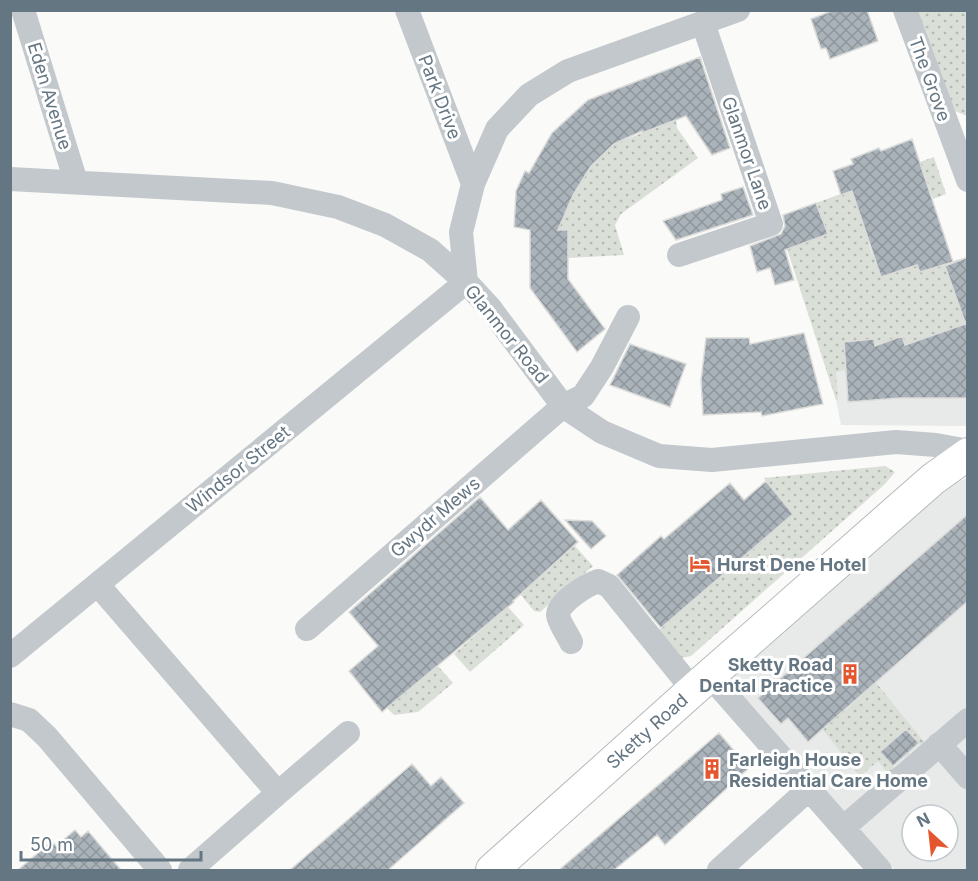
<svg xmlns="http://www.w3.org/2000/svg" width="978" height="881" font-family="Inter,sans-serif">
<defs>
<pattern id="grass-dots" width="8" height="8" patternUnits="userSpaceOnUse" patternTransform="scale(1.5)"><rect width="8" height="8" fill="#dadfd7"/><path d="M2 2h.1M6 6h.1" fill="none" stroke="#b4b9b4" stroke-width="1.8" stroke-linecap="round"/></pattern>
<pattern id="building-cross-hatch" width="8" height="8" patternUnits="userSpaceOnUse" patternTransform="scale(1.5)"><rect width="8" height="8" fill="#aab3b9"/><path d="M0 0l8 8M0 8l8-8" fill="none" stroke="#8e969c"/></pattern>
</defs>
<rect width="100%" height="100%" fill="#fafaf8"/>
<!-- built -->
<path fill="#e8e9e9" fill-rule="evenodd" d="M967 257V426L841 425 836 400 807 307 892 279Z
M967 478V870H895L727 681 940 490ZM912 815H948V851H912Z"/>
<!-- grass -->
<path fill="url(#grass-dots)" d="M967 10V116L955 111 916 11Z
M676 120 677 128 698 158 621 214 615 225 624 255 568 258V230H552L591 166 614 144Z
M934 157 946 194 933 199 920 162Z
M876 181 900 210 862 222 865 230 876 227 906 229 868 242 872 254 887 249 877 263 881 276 917 265 920 272 967 257 953 263 956 272 955 294 964 320 967 319V327L941 350 936 334 922 339 930 366 913 368 902 336 875 346 874 339 844 342 846 370 836 372 838 400H836L787 249 827 234 816 203Z
M885 466 895 472 885 484 691 656 682 658 659 630 793 514 764 478Z
M574 545 593 566 540 612 534 611 520 594Z
M508 607 524 625 470 672 454 654Z
M856 658 925 743 922 746 906 728 895 738 909 754 905 758 891 742 880 752 896 770 889 775 878 761 860 776 823 730 836 718 816 695 825 687 846 710 872 686 851 662Z
M438 666 453 683 418 712 394 715 387 708Z"/>
<!-- building -->
<path fill="url(#building-cross-hatch)" stroke="#dcdcda" stroke-width="1.5" d="M834 10H867L878 41 830 59 826 48 821 49 811 19Z
M700 57 730 148 712 155 686 116 642 133V131L614 144 591 166 573 195 558 230H568V279L605 329 577 352 530 288V230L514 227 516 191 525 171 529 173 552 133 588 100Z
M912 139 953 262 920 272 917 265 881 277 852 191 841 195 833 171 853 164 851 159 879 148 881 151Z
M743 187 753 215 676 240 663 221 722 200 721 194Z
M816 203 828 234 785 250 794 280 775 285 770 268 757 272 750 246 781 234 785 226 783 215Z
M968 257V321L965 322 945 266Z
M968 323V398H900L848 402 844 342 874 339 875 346 902 336 905 345Z
M804 333 823 404 762 416 761 412 703 415 701 380 706 338H749L750 344Z
M630 344 686 364 670 407 610 385Z
M766 481 793 514 661 628 617 575 661 536 664 539 730 483 744 500Z
M480 497 508 530 541 500 578 542 513 601 514 602 382 712 349 671 378 646 349 612Z
M968 514V601L808 742 788 718 781 724 758 698Z
M565 520 592 521 606 536 591 549Z
M906 729 919 743 893 766 880 752Z
M719 733 749 768 665 845 657 835 614 870H559Z
M412 764 431 786 441 777 464 803 388 870H290Z
M75 830 81 837 88 831 121 870H18L52 841 56 846Z"/>
<g fill="none" stroke-linecap="round" stroke-linejoin="round">
<!-- major casing -->
<g stroke="#b5babe" stroke-width="34">
<path id="major" d="M492 870 693 690 933 479 968 454"/>
</g>
<!-- minor -->
<path stroke="#c3c8cc" stroke-width="24" d="M23 10 76 182
M407 10 473 184
M905 10 968 180
M10 179 272 193 338 207 385 225 430 250 466 282 490 308 563 406 602 432 659 456 712 460 896 442 936 445 968 451
M679 255 771 224 703 23
M98 585 278 793 190 870
M307 629 563 406 583 396 602 367 628 317
M571 642C568 635 559 623 558 615 558 602 587 585 598 581L609 586 693 690
M10 656 466 282 461 232 473 184 497 129 529 95 568 71 738 10
M710 676 880 870
M10 714 29 720 47 737 160 870
M939 744 968 777
M278 793 348 733
M843 828 968 720
M719 870 809 789"/>
<!-- major -->
<use href="#major" stroke="#fff" stroke-width="32"/>
</g>
<!-- icons -->
<defs>
<g id="hotel-bare" transform="scale(1.62)"><path d="M-6-4.5h1.5V1H6V5H4.5V3h-9V5H-6ZM-4 0a1.8 1.8 0 1 1 3.6 0ZM.5 0V-2.5h3Q6-2.5 6 0Z" fill="#e4572e" stroke="#fff" stroke-width="2.5" paint-order="stroke"/></g>
<g id="building-bare" transform="scale(1.62)"><path d="M-4-6H4V6H1V3H-1V6H-4ZM-2.5-4.3h1.7v1.8h-1.7ZM.8-4.3h1.7v1.8H.8ZM-2.5-1h1.7V.8h-1.7ZM.8-1h1.7V.8H.8Z" fill="#e4572e" stroke="#fff" stroke-width="2.5" paint-order="stroke"/></g>
</defs>
<g fill-rule="evenodd">
<use href="#hotel-bare" x="700" y="564"/>
<use href="#building-bare" x="850" y="674"/>
<use href="#building-bare" x="712" y="769"/>
</g>
<g text-anchor="middle" dominant-baseline="central" stroke-width="6" stroke-linejoin="round" paint-order="stroke">
<!-- street labels -->
<g font-size="18" fill="#657683" stroke="#fff">
<text transform="translate(930 79) rotate(70)">The Grove</text>
<text transform="translate(50 96) rotate(73)">Eden Avenue</text>
<text transform="translate(440 97) rotate(69)">Park Drive</text>
<text transform="translate(747 153) rotate(71)">Glanmor Lane</text>
<text transform="translate(507 334) rotate(51)">Glanmor Road</text>
<text transform="translate(238 469) rotate(-39)">Windsor Street</text>
<text transform="translate(435 517) rotate(-41)">Gwydr Mews</text>
<text transform="translate(647 731) rotate(-42)">Sketty Road</text>
</g>
<!-- poi labels -->
<g font-size="18" font-weight="bold" fill="#657683" stroke="#fff" text-anchor="start">
<text x="717" y="564">Hurst Dene Hotel</text>
<text x="833" y="664" text-anchor="end">Sketty Road<tspan x="833" dy="21">Dental Practice</tspan></text>
<text x="729" y="759">Farleigh House<tspan x="729" dy="21">Residential Care Home</tspan></text>
</g>
</g>
<!-- border -->
<rect width="978" height="881" fill="none" stroke="#657683" stroke-width="24"/>
<!-- north arrow -->
<g transform="translate(930 833) rotate(333)"><circle r="28" fill="#ffffff" stroke="#c1c8cd" stroke-width="1.5"/>
<path d="M0-4.5L10 22L0 15L-10 22Z" fill="#e4572e"/>
<text y="-9" font-size="16" font-weight="bold" text-anchor="middle" fill="#657683">N</text>
</g>
<!-- scale -->
<path d="M21 851v9h180v-9" fill="none" stroke="#657683" stroke-width="3"/>
<text x="30" y="851" font-size="18" fill="#657683" stroke="#ffffff" stroke-width="4.5" paint-order="stroke">50 m</text>
</svg>
